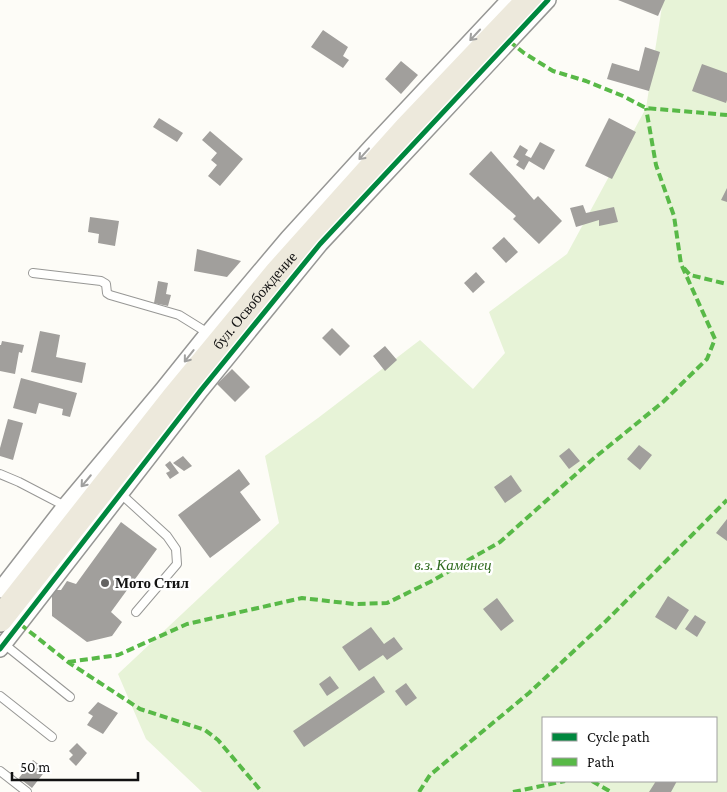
<svg xmlns="http://www.w3.org/2000/svg" width="727" height="792" font-family="'Crimson Pro',serif">
<rect width="100%" height="100%" fill="#fdfcf7"/>
<!-- green -->
<path fill="#e7f3d7" fill-rule="evenodd" d="M663 0H727V792H202L146 739 118 674 279 523 265 456 318 418 420 340 473 389 505 353 489 312 567 254 646 108ZM543 718H716V781H543Z"/>
<!-- building -->
<path fill="#a19f9c" d="M618 0H665L658 16Z
M323 30 348 47 343 56 349 60 343 68 311 47Z
M645 47 660 52 649 91 607 79 612 63 639 71Z
M401 61 418 75 401 94 385 79Z
M702 64 727 73V100L726 103 692 91Z
M159 118 183 133 177 142 153 127Z
M609 118 636 132 612 179 585 166Z
M210 131 243 159 220 186 208 176 217 165 211 160 217 153 202 140Z
M540 142 555 150 544 170 529 161 524 170 516 165 519 161 513 157 520 145 528 150 525 155 531 158Z
M491 151 534 200 538 196 562 221 539 244 513 219 516 216 469 174Z
M727 188V202L721 200Z
M583 205 586 213 614 207 618 222 599 226V220L576 227 570 208Z
M90 217 119 221 115 246 98 243 99 234 88 232Z
M504 237 518 252 506 263 492 248Z
M197 249 241 261 227 277 194 271Z
M476 272 485 282 473 293 464 283Z
M158 281 168 283 166 294 171 295 168 306 154 303Z
M332 328 350 346 340 356 322 338Z
M40 331 60 335 56 357 86 363 82 383 31 372Z
M2 341 24 345 22 353 19 352 15 374 0 371V345H1Z
M385 346 397 360 385 371 373 356Z
M232 369 250 387 235 402 217 384Z
M21 378 77 393 70 417 62 415 63 409 39 403 36 414 13 408Z
M8 419 23 423 13 460 0 456V448Z
M639 445 652 455 640 470 627 459Z
M569 448 580 461 569 469 559 456Z
M183 456 192 466 184 471 173 463Z
M170 461 179 473 170 479 166 473 170 471 165 465Z
M239 469 250 484 240 492 261 520 210 558 178 515Z
M511 475 522 491 505 503 494 487Z
M727 519V541L716 533Z
M121 522 157 549 111 612 122 622 112 636 87 642 52 616V590H61L67 581 76 584Z
M668 596 689 610 676 630 655 617Z
M497 598 514 621 501 631 483 609Z
M695 615 706 622 697 637 685 629Z
M371 627 384 644 394 637 403 649 387 660 383 655 359 671 342 647Z
M330 676 339 688 327 696 319 684Z
M374 676 385 692 304 747 293 731Z
M406 683 417 698 406 706 395 691Z
M98 702 118 713 103 734 87 725 93 716 88 713Z
M77 743 87 753 76 766 69 759 73 755 69 751Z
M33 760 46 770 32 788 19 778Z
M656 781H677L671 792H649Z"/>
<g fill="none" stroke-linecap="round" stroke-linejoin="round">
<!-- service casing -->
<g stroke="#979795" stroke-width="10">
<path id="service" d="M33 273 101 281 106 284 107 293 110 295 179 315 208 333
M0 474 19 482 65 506
M121 494 167 536 176 549 177 564 136 612
M4 644 70 697
M0 696 52 737
M0 771 27 792"/>
</g>
<!-- minor casing -->
<g stroke="#979795" stroke-width="18">
<path id="minor" d="M0 590 65 506 163 389 208 333 288 238 372 146 509 0
M0 649 201 390 320 244 548 0"/>
</g>
<!-- primary casing -->
<g stroke="#858482" stroke-width="28">
<g id="primary">
<path id="s1" d="M0 619 174 398 278 272 407 128 529 0"/>
</g>
</g>
<!-- service -->
<use href="#service" stroke="#fffffe" stroke-width="8"/>
<!-- minor -->
<use href="#minor" stroke="#fffffe" stroke-width="15"/>
<!-- primary -->
<use href="#primary" stroke="#ede9dc" stroke-width="25"/>
<!-- quiet -->
<path stroke="#58b947" stroke-width="4" stroke-dasharray="8 4" stroke-linecap="butt" d="M509 41 524 53 553 71 586 81 623 96 646 108 727 115
M684 268 690 275 727 284
M20 624 68 662 140 709 205 730 218 740 262 792
M68 662 118 655 187 624 302 598 354 604 387 603 430 582 500 542 593 459 663 402 707 359 715 339 681 264 674 216 656 165 646 108
M592 781 611 792
M419 792 430 775 529 693 606 621 727 500
M513 792 565 781"/>
<!-- cycleway casing -->
<g stroke="#fff" stroke-width="8">
<path id="cycleway" d="M0 649 201 390 320 244 548 0"/>
</g>
<!-- cycleway -->
<use href="#cycleway" stroke="#00873e" stroke-width="5"/>
</g>
<!-- one-way arrows -->
<defs><path id="oneway-shaft" d="M-6 0H5M1.5-3L5.5 0L1.5 3" fill="none" stroke-width="1.6" stroke-linecap="round" stroke-linejoin="round" transform="scale(1.25)"/></defs>
<g stroke="#a0a09f">
<use href="#oneway-shaft" transform="translate(475 35) rotate(133)"/>
<use href="#oneway-shaft" transform="translate(364 154) rotate(132)"/>
<use href="#oneway-shaft" transform="translate(189 356) rotate(128)"/>
<use href="#oneway-shaft" transform="translate(86 481) rotate(130)"/>
</g>
<!-- markers -->
<circle fill="#646362" stroke="#fff" stroke-width="2" cx="105" cy="583" r="5"/>
<g text-anchor="middle" dominant-baseline="central" stroke-width="5" stroke-linejoin="round" paint-order="stroke">
<!-- street labels -->
<g font-size="15" fill="#111" stroke="#fff">
<text stroke="none"><textPath href="#s1" startOffset="408">бул. Освобождение</textPath></text>
</g>
<!-- park labels -->
<g font-size="15" font-style="italic" fill="#2f6b1f" stroke="#fff">
<text x="453" y="565">в.з. Каменец</text>
</g>
<!-- poi labels -->
<g font-size="15" font-weight="bold" fill="#111" stroke="#fff" text-anchor="start">
<text x="115" y="583">Мото Стил</text>
</g>
</g>
<!-- legend -->
<rect x="542" y="717" width="175" height="65" fill="#ffffff" stroke="#a0a0a0"/>
<rect x="552" y="733" width="25" height="8" fill="#00873e" stroke="#a0a0a0"/>
<text x="587" y="742" font-size="15" fill="#111111">Cycle path</text>
<rect x="552" y="758" width="25" height="8" fill="#58b947" stroke="#a0a0a0"/>
<text x="587" y="767" font-size="15" fill="#111111">Path</text>
<!-- scale -->
<path d="M12 772v8h126v-8" fill="none" stroke="#111111" stroke-width="2.5"/>
<text x="20" y="772" font-size="15" fill="#111111" stroke="#ffffff" stroke-width="4" paint-order="stroke">50 m</text>
</svg>
